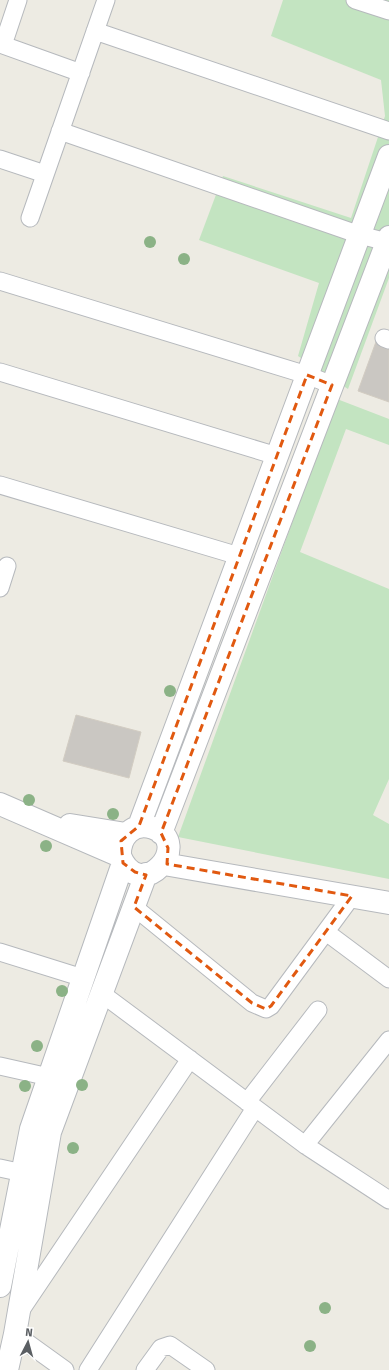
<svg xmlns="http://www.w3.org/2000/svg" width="389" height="1370" font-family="'Fira Sans',sans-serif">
<rect width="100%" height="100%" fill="#edebe3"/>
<!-- green -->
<path fill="#c3e4c1" d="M283 0H389V278L348 389 298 356 319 283 199 240 223 176 351 218 385 116 381 80 271 36Z
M337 399 389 419V445L346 429 300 552 389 589V779L373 815 389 824V879L178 837Z"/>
<!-- building -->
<path fill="#cac7c2" stroke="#d2ccc2" d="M377 339 389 343V402L358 391Z
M76 715 141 732 129 778 63 761Z"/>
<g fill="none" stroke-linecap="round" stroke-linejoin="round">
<!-- minor casing -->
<g stroke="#b6b9bd" stroke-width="19">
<path id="minor" d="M355 0 389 11
M95 31 389 131
M0 44 81 73
M3 45 18 0
M60 131 360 235 387 242
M0 159 45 174
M30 218 106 0
M0 281 307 375 332 385
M384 338 389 340
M0 372 277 456
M0 485 239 556
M0 588 7 566
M134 907 252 1003 266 1009 271 1006 352 896
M326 932 389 979
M0 952 83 978
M101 993 305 1145 389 1200
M0 1066 49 1077
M247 1102 318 1010
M305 1145 389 1040
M0 1168 23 1173
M21 1310 190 1059
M15 1334 65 1370
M88 1370 255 1108
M145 1370 161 1348 170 1345 206 1370"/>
</g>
<!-- tertiary casing -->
<g stroke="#b6b9bd" stroke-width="24">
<path id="tertiary" d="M0 804 120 856C141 906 195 843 153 828 133 821 119 837 120 856
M70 825 126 834
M139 826 389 156
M161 833 389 237
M164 864 389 903
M0 1286 31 1129 123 863
M7 1370 15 1334 50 1132 146 874"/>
</g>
<!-- minor -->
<use href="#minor" stroke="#fff" stroke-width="17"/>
<!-- tertiary -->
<use href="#tertiary" stroke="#fff" stroke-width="22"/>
</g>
<!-- trees -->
<g fill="#8bb286">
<circle cx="150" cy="242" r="6"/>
<circle cx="184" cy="259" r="6"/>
<circle cx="170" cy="691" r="6"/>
<circle cx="29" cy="800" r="6"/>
<circle cx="113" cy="814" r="6"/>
<circle cx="46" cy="846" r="6"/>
<circle cx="62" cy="991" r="6"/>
<circle cx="37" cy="1046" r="6"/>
<circle cx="82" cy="1085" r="6"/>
<circle cx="25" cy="1086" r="6"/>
<circle cx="73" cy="1148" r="6"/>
<circle cx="325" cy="1308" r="6"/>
<circle cx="310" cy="1346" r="6"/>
</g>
<!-- marked area -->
<path fill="none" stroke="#e15910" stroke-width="3" stroke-dasharray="8 5" stroke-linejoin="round" d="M307 375 332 385 161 833 168 848 167 864 352 896 271 1006 266 1009 252 1003 134 907 146 875 135 872 123 863 121 841 139 826Z"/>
<!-- north arrow -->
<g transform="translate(28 1342) rotate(6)" stroke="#ffffff" stroke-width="3" paint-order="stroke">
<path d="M0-3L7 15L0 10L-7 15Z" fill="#5b5f63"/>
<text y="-6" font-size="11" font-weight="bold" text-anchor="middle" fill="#5b5f63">N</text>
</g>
</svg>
